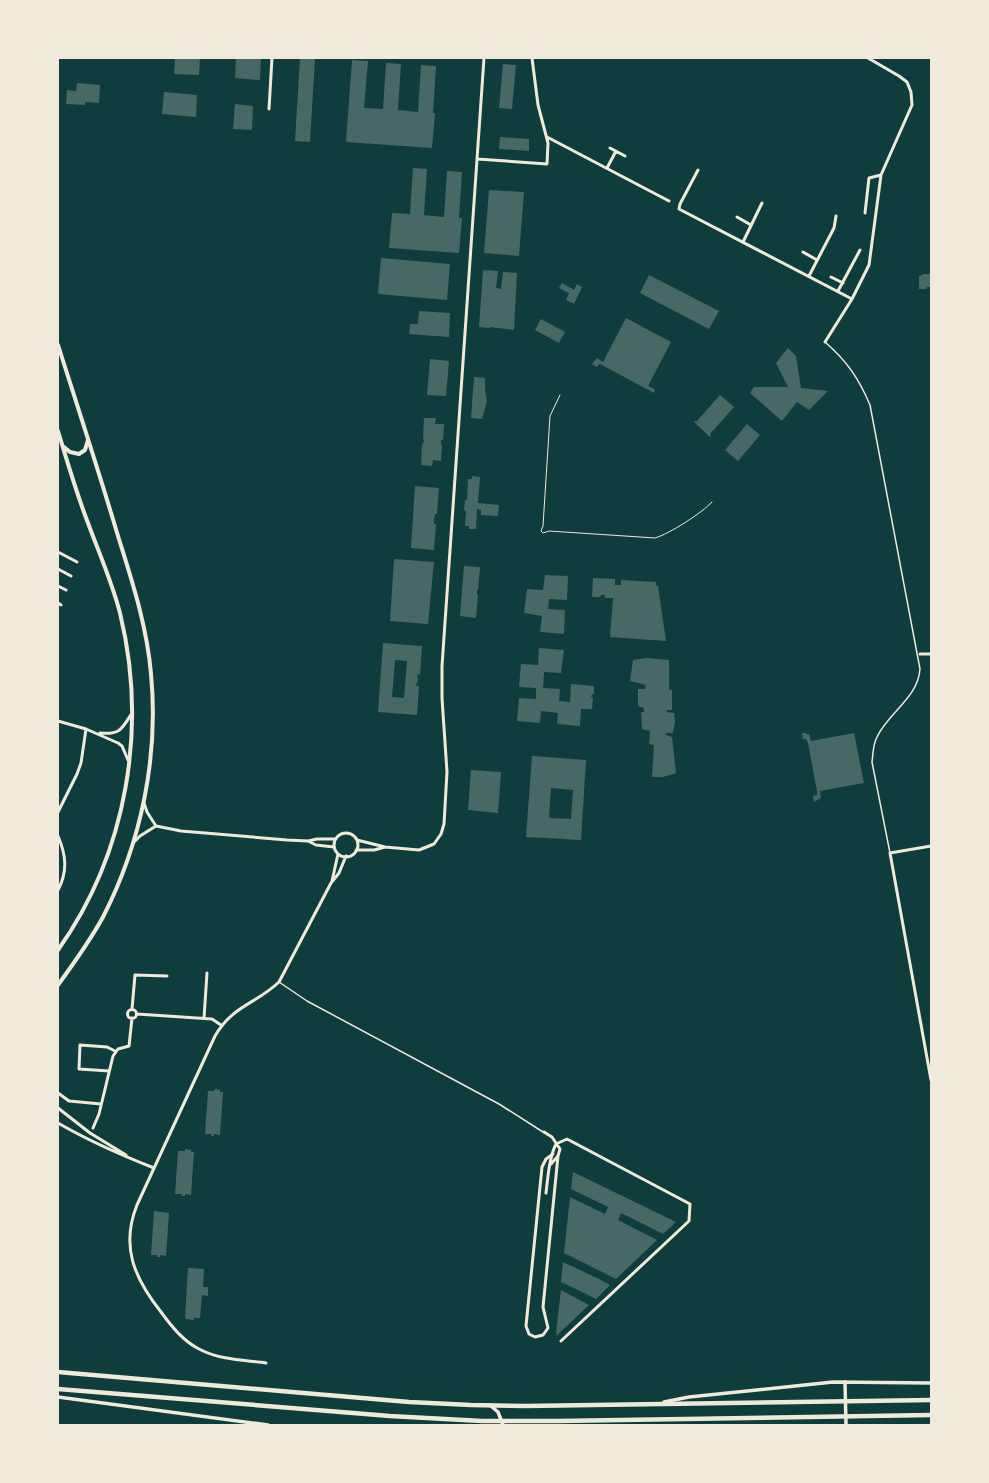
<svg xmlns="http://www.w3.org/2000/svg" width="989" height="1483" font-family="'IBM Plex Sans',sans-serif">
<rect width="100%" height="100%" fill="#0f3d3e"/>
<!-- building -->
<path fill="#486865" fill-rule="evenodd" d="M175 58H200L199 75 174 74Z
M236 58H261L260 80 235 78Z
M300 58H315L310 142 295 141Z
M352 60 368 61 364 108 383 109 386 63 401 64 398 110 418 112 421 65 436 66 433 113H435L432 148 346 142Z
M503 64 516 65 512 109 499 108Z
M77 83 100 85 99 103 85 102V105L66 104 67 90 76 91Z
M164 92 197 95 196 117 162 114Z
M235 104 253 106 252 130 233 129Z
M500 137 529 139V151L499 149Z
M413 168 427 169 424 215 444 217 447 171 462 172 459 218H462L459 253 389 248 392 213 410 214Z
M489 190 524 192 519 256 484 253Z
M381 258 450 264 447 300 378 294Z
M483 270 498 271 496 288 501 289 503 272 517 273 514 330 490 327V328L479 327Z
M923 274H931V287H927V289H919V276L923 275Z
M649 275 719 311 709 329 640 293Z
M562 283 574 290 577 284 582 287 574 304 566 300 569 293 559 288Z
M419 311 450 313 449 337 409 334 410 324H418Z
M626 318 671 342 648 386 655 389 654 393 602 365 599 364 597 367 592 364 597 358 603 362Z
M541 319 565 332 559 343 535 330Z
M788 348 796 356 801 388 828 391 809 410 797 402 782 421 750 393 754 387H788L776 363Z
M430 359 449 361 446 396 427 395Z
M474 377 485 378V389L487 401 482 419 471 418Z
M720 395 734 407 710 434 711 435 710 437 694 422 695 421 696 422Z
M424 418H436L435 424H444L443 440H441V445H442L441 461 433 460 432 466 421 465 422 444H423L424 440 423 439Z
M747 424 760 435 738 461 725 450Z
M472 476 480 477 478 503 499 505 498 516 481 515V510L477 509 476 529H469V526H465L466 511 464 510 465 500H467L468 479H472Z
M415 486 439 488 437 514H435L434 520V524H436L434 550 411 548Z
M394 559 434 562 428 624 390 621Z
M464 566 480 567 478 590H477V595H478L476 618 460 616Z
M545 575 568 576 567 600 549 599 548 609 565 610 564 634 540 632 542 616 524 613 527 589 543 590Z
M593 578 615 579V585H621V580L656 582V586H658L666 641 610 637 613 598H605V595H601L600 597H592Z
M383 643 422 646 420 675 417 674 418 680 416 686H419L417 715 378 712ZM395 660 407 661 404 698 392 697Z
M539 648 564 650 561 673 544 672 543 688 560 689 559 701 570 702 571 684 594 686V694H592L591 697H593L592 709H581L580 726 557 724 558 713 541 711 540 723 517 721 519 698 536 699V688L519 687 521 664 538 665Z
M646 658 669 660V690H672V710H667V712L674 713 675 722 673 733H666V735L672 737 676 773 663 777H652L654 745 649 744 650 731 642 729 641 712H644V708L638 706V689H645L646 685 630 681 633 660Z
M802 733H806V734H809L811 741 854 733 864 783 820 791 821 798 814 802 813 796 817 795V791L808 743 806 739H803Z
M532 756 586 760 581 840 526 837ZM551 788 573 790 571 819 549 818Z
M471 770 501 772 498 813 468 810Z
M215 1089 220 1090V1092H223L220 1135 214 1134V1136H211V1134H205L208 1091H214Z
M185 1149 191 1150V1152H194L191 1195 185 1194V1196H181L182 1194H175L178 1151H185Z
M573 1172 676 1222 663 1234 621 1213 618 1220 657 1240 616 1279 564 1253 570 1197 605 1214 608 1207 571 1189Z
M154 1211 169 1213 166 1256 160 1255V1257H157V1255H151Z
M563 1262 599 1279 610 1285 596 1299 576 1289 561 1282Z
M188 1268 204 1269 203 1287H208V1296L202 1295 200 1318H194V1320L186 1319 185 1317Z
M561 1290 589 1305 556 1336 557 1324Z"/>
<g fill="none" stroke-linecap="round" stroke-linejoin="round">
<!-- path -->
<path stroke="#f1e9da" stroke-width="1" d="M560 395 550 416 543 526 541 531 543 533 549 531 655 538C669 534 702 513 712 502"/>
<!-- service -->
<path stroke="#f1e9da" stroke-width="1.5" d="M825 342C847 361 859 379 870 405L920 669C918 698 888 713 877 737 873 744 873 754 872 762L890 853
M279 982 307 1001 499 1104 543 1132"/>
<!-- minor -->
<path stroke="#f1e9da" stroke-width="3" d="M269 109 272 58
M547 137 669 201
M610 148 625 156
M477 159 547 164 548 143 538 105 532 58
M607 168 616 151
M698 170 680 204 679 209 852 299
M865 213 869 178 881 175
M737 217 751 225
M743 242 762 203
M803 252 817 260
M809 276 834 228 836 216
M831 277 843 283
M838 291 860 250
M825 342 852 299 869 265 881 175 912 105 911 92 907 82 899 76 868 58
M58 552 77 562
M58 569 71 576
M58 586 66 590
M58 603 61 605
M920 654H931
M58 721 86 729 118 743 122 746 128 760
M100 733C120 735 122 729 132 713
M144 803 147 812 156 826
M58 812 77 774 81 763 86 729
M334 845a12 12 0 1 1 24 0a12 12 0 1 1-24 0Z
M58 836C66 855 68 871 58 890
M357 840 385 847 419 850 434 844 441 834 444 824 447 772 442 698V666L484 58
M308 841 316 845 334 847
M133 843 140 836 156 826 181 831 287 840 308 841 317 839H336
M931 846 890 853 931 1080
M356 850H374L385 847
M332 881 338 854
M132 1009 135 975 167 976
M127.5 1014a4.5 4.5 0 1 1 9 0a4.5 4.5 0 1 1-9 0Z
M137 1014 212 1019 221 1025
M204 1018 207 973
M109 1071 79 1069 80 1045 107 1047 115 1051
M58 1093 69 1101 101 1104
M58 1108 90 1133 126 1155
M58 1123C89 1141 121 1155 154 1168
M93 1128 99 1114 113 1056 118 1049 129 1046 132 1018
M544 1132 552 1137 560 1149 558 1156 551 1164
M553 1154 546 1159 542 1167 526 1326 529 1334 535 1337 543 1335 548 1328 543 1307 558 1156
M546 1193C548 1177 549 1158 556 1144L567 1139 690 1204 689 1221 561 1341
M266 1363C244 1360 221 1360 201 1350 184 1342 172 1327 161 1312 135 1279 120 1247 137 1205L215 1036C233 1005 256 1004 279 982L331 883 339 873 346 856"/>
<!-- tertiary -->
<path stroke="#f1e9da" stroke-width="3.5" d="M845 1382 846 1425
M58 1397 268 1425
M664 1402 689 1397 833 1382 931 1383
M491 1406 498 1412 503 1425"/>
<!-- secondary -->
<path stroke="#f1e9da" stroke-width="4" d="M58 345C78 408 99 472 118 536 132 581 147 626 151 674 159 757 141 843 103 917 90 941 74 963 58 985
M58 431C67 461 76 492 88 523 99 553 112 582 120 613 148 728 127 853 58 950
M64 447 70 452 79 454 85 450 88 440"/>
<!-- primary -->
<path stroke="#f1e9da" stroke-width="4.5" d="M58 1372 409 1402 471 1405 526 1406 931 1400
M58 1389 390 1416 482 1421H558L931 1415"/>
</g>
<!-- border -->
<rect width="989" height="1483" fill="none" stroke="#f1e9da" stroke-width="118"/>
</svg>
